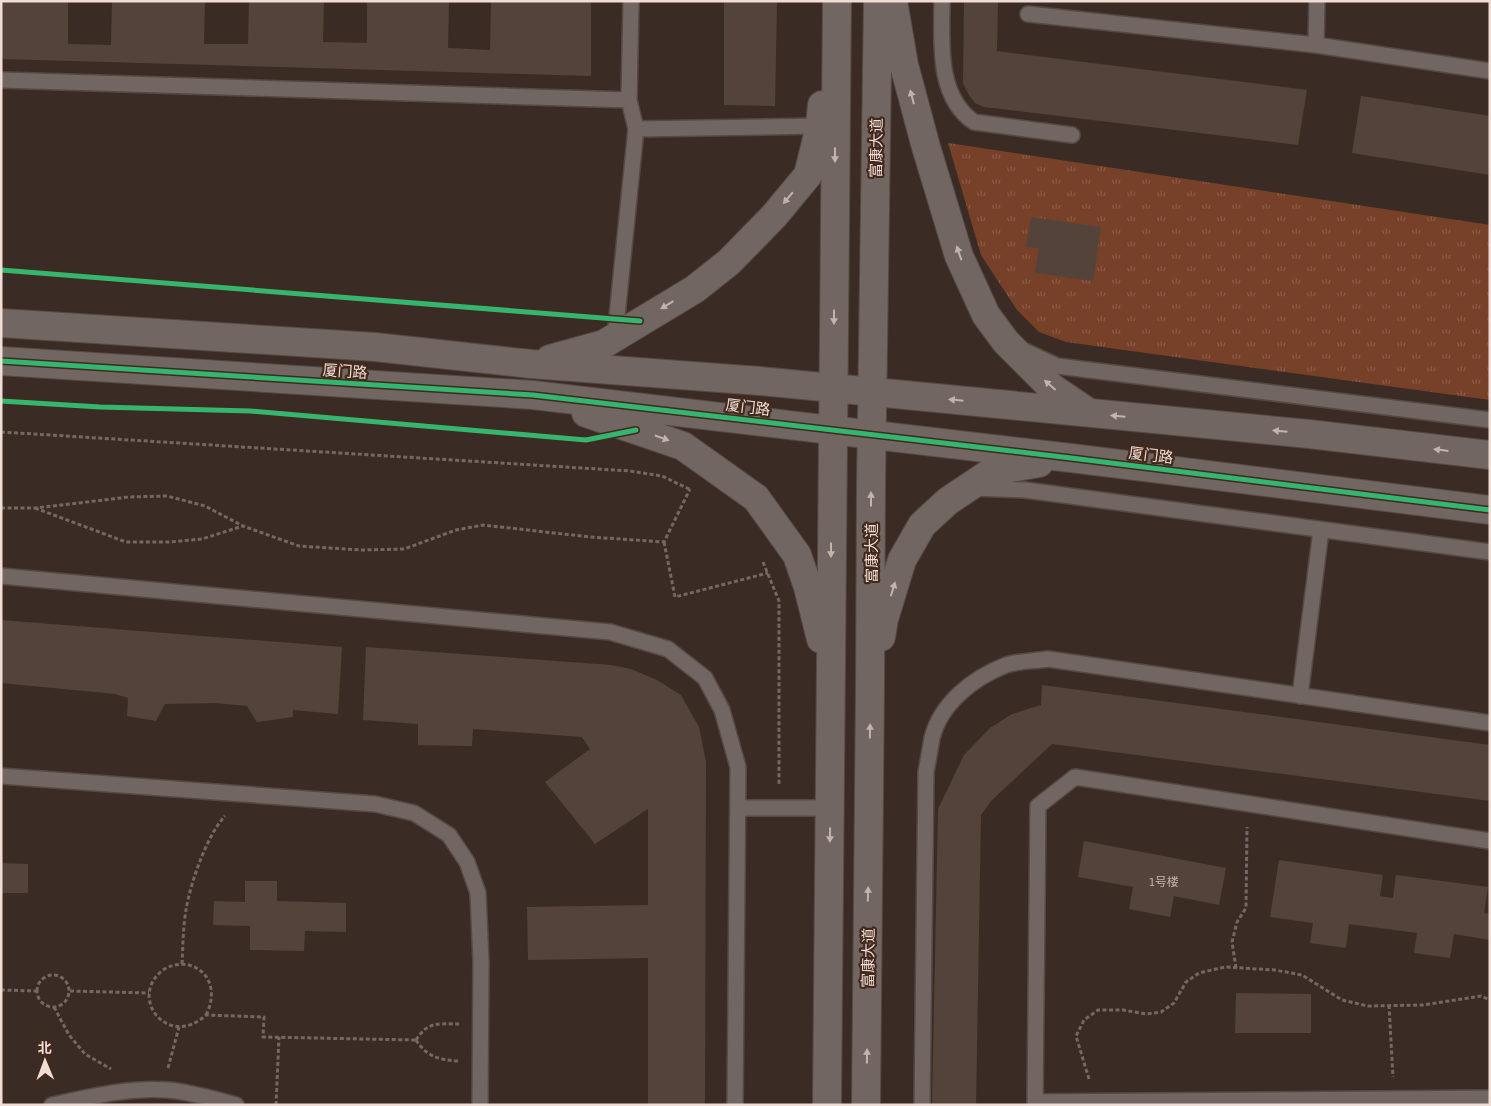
<svg xmlns="http://www.w3.org/2000/svg" width="1491" height="1106" font-family="'Asap Condensed','Noto Sans SC',sans-serif">
<defs>
<pattern id="park-tufts" width="24" height="20" patternUnits="userSpaceOnUse" patternTransform="scale(1.25)"><rect width="24" height="20" fill="#774028"/><path d="M3 7l-1-3M5 7V3M7 7l1-3M15 17l-1-3M17 17v-4M19 17l1-3" fill="none" stroke="#8b5b46"/></pattern>
</defs>
<rect width="100%" height="100%" fill="#3a2c25"/>
<!-- park -->
<path fill="url(#park-tufts)" d="M948 143 1490 225V400L1066 342 1039 332 1017 310 981 255Z"/>
<!-- building -->
<path fill="#54433a" d="M1 1H68V44L111 45 112 1H205L204 44H248L249 1H324L323 42 367 43V1H449L448 48 490 50 491 1H591V76L1 59Z
M724 1H777L775 106 724 105Z
M964 1H998L997 51 1307 90 1298 145 984 107 975 103 969 95 963 83Z
M1361 96 1490 116V175L1352 153Z
M1031 217 1101 227 1093 281 1035 273 1039 248 1026 247Z
M1 620 342 647 338 714 293 710V717L257 722 247 706 216 703 165 704 156 721 127 716 128 698 115 694 1 683Z
M366 647 611 665 631 669 657 680 681 695 699 727 706 762 705 1105H648V958L528 960 527 907 648 905V809L595 844 545 782 590 749 582 737 473 729 472 746 418 745V724L363 720Z
M1042 685 1490 745V801L1052 744 992 800 981 815 976 1105H932L938 809 964 755 990 728 1012 714 1041 705Z
M1084 841 1226 868 1219 905 1174 896 1170 917 1129 909 1133 887 1078 877Z
M1279 860 1383 875 1380 896 1393 898 1396 875 1488 887 1484 913 1490 914V940L1454 934 1450 958 1414 953 1417 933 1349 924 1346 948 1310 943 1313 923 1270 917Z
M1 863 28 864V893H1Z
M245 881H277V901L346 903V932L305 931 304 951 250 950V926L213 925 214 901 245 902Z
M1236 993 1311 994V1033H1235Z"/>
<g fill="none" stroke-linecap="round" stroke-linejoin="round">
<!-- service casing -->
<g stroke="#554943" stroke-width="18">
<path id="service" d="M942 1C942 41 936 96 974 122L1072 135
M1317 1 1316 45 1490 71
M1028 14 1316 45
M1 80 629 100 631 1
M629 100 636 129 820 126
M615 336 636 129
M1025 351 1057 366 1490 420
M972 488 1025 490 1490 552
M1 576 610 632 668 649 705 678 722 710 738 767 735 1105
M1300 696 1321 530
M1 776 375 804 414 813 449 835 467 862 478 893 481 962 480 1105
M738 808H830
M1490 841 1075 777 1038 806 1035 1102 1490 1098
M52 1105C89 1097 130 1087 168 1090 191 1092 214 1099 236 1105
M922 1105 926 772C928 761 930 750 932 738 941 703 973 678 1006 665 1018 661 1035 661 1048 659L1490 723"/>
</g>
<!-- tertiary casing -->
<g stroke="#554943" stroke-width="30">
<path id="tertiary" d="M893 1 904 65 926 147 959 256 986 315 1006 342 1051 387 1088 412
M1 323 375 347 531 364 760 381 1309 434 1490 455
M550 359 604 344 695 289 729 262 774 216 808 175 820 126 822 105
M1 361 533 395 1071 458 1490 510
M586 413 683 446 756 498 797 555 808 587 821 639
M881 637 884 619 902 560 922 525 948 501 993 471 1039 463
M827 1105 837 1
M866 1105 870 688 871 484 878 1"/>
</g>
<!-- path -->
<path stroke="#736863" stroke-width="3" stroke-dasharray="4 2.5" stroke-linecap="butt" d="M1 432 630 471 662 476 691 490
M1 508H35L129 497 167 496 205 506 243 526 299 546 361 550 404 549 456 530 483 525 590 537 664 542 690 489
M35 508 126 542H169L202 539 243 526
M664 542 675 597 768 573
M763 562 779 601V785
M182 964C183 946 183 927 186 910 190 884 207 835 225 816
M1236 968 1232 942 1237 922 1246 908 1247 827
M37 991a16 16 0 1 1 32 0a16 16 0 1 1-32 0Z
M1 990 37 991
M70 991 149 993
M1389 1005 1393 1077
M54 1007 69 1035 85 1054 111 1069
M206 1015C216 996 213 972 189 965 181 963 170 965 163 970 127 997 168 1050 206 1015L264 1017 263 1037 416 1040
M416 1040C426 1056 439 1060 458 1061
M416 1040C428 1021 438 1024 459 1024
M168 1068 179 1027
M1089 1079 1076 1036 1084 1020 1098 1010H1123L1146 1014 1161 1012 1174 1003 1186 982 1199 973 1225 967 1275 970 1302 975 1342 1000 1368 1006 1423 1005 1481 996 1490 1000
M276 1105 279 1037"/>
<!-- service -->
<use href="#service" stroke="#716661" stroke-width="15"/>
<!-- tertiary -->
<use href="#tertiary" stroke="#716661" stroke-width="28"/>
<!-- cycleway casing -->
<g stroke="#43281c" stroke-width="8">
<path id="cycleway" d="M1 270 640 321
M1 361 533 395 1071 458 1490 510
M1 401 100 407 250 411 586 440 636 430"/>
</g>
<!-- cycleway -->
<use href="#cycleway" stroke="#33b770" stroke-width="5"/>
</g>
<!-- one-way arrows -->
<defs><path id="oneway-solid" d="M-6-.8H1V-3.2L6.5 0L1 3.2V.8H-6Z" transform="scale(1.25)"/></defs>
<g fill="#c3b3ad">
<use href="#oneway-solid" transform="translate(912 97) rotate(-105)"/>
<use href="#oneway-solid" transform="translate(835 155) rotate(90)"/>
<use href="#oneway-solid" transform="translate(788 198) rotate(130)"/>
<use href="#oneway-solid" transform="translate(959 253) rotate(-109)"/>
<use href="#oneway-solid" transform="translate(667 305) rotate(149)"/>
<use href="#oneway-solid" transform="translate(834 317) rotate(90)"/>
<use href="#oneway-solid" transform="translate(1050 385) rotate(-139)"/>
<use href="#oneway-solid" transform="translate(956 400) rotate(-174)"/>
<use href="#oneway-solid" transform="translate(1118 416) rotate(-175)"/>
<use href="#oneway-solid" transform="translate(1280 431) rotate(-175)"/>
<use href="#oneway-solid" transform="translate(662 438) rotate(19)"/>
<use href="#oneway-solid" transform="translate(1441 450) rotate(-173)"/>
<use href="#oneway-solid" transform="translate(871 499) rotate(-90)"/>
<use href="#oneway-solid" transform="translate(831 550) rotate(90)"/>
<use href="#oneway-solid" transform="translate(893 589) rotate(-73)"/>
<use href="#oneway-solid" transform="translate(870 731) rotate(-89)"/>
<use href="#oneway-solid" transform="translate(830 835) rotate(91)"/>
<use href="#oneway-solid" transform="translate(868 894) rotate(-89)"/>
<use href="#oneway-solid" transform="translate(867 1056) rotate(-89)"/>
</g>
<g text-anchor="middle" dominant-baseline="central" stroke-width="4.5" stroke-linejoin="round" paint-order="stroke">
<!-- number labels -->
<g font-size="12" fill="#c8b6af">
<text x="1164" y="882">1号楼</text>
</g>
<!-- street labels -->
<g font-size="15" fill="#efddd6" stroke="#43281c">
<text transform="translate(876 148) rotate(-89)">富康大道</text>
<text transform="translate(345 371) rotate(4)">厦门路</text>
<text transform="translate(748 407) rotate(7)">厦门路</text>
<text transform="translate(1151 455) rotate(7)">厦门路</text>
<text transform="translate(871 553) rotate(-90)">富康大道</text>
<text transform="translate(868 958) rotate(-89)">富康大道</text>
</g>
</g>
<!-- border -->
<rect width="1491" height="1106" fill="none" stroke="#efddd6" stroke-width="5"/>
<!-- north arrow -->
<g transform="translate(45 1061) rotate(359)" stroke="#43281c" stroke-width="4" paint-order="stroke">
<path d="M0-4L9 19L0 12L-9 19Z" fill="#efddd6"/>
<text y="-8" font-size="14" font-weight="bold" text-anchor="middle" fill="#efddd6">北</text>
</g>
</svg>
